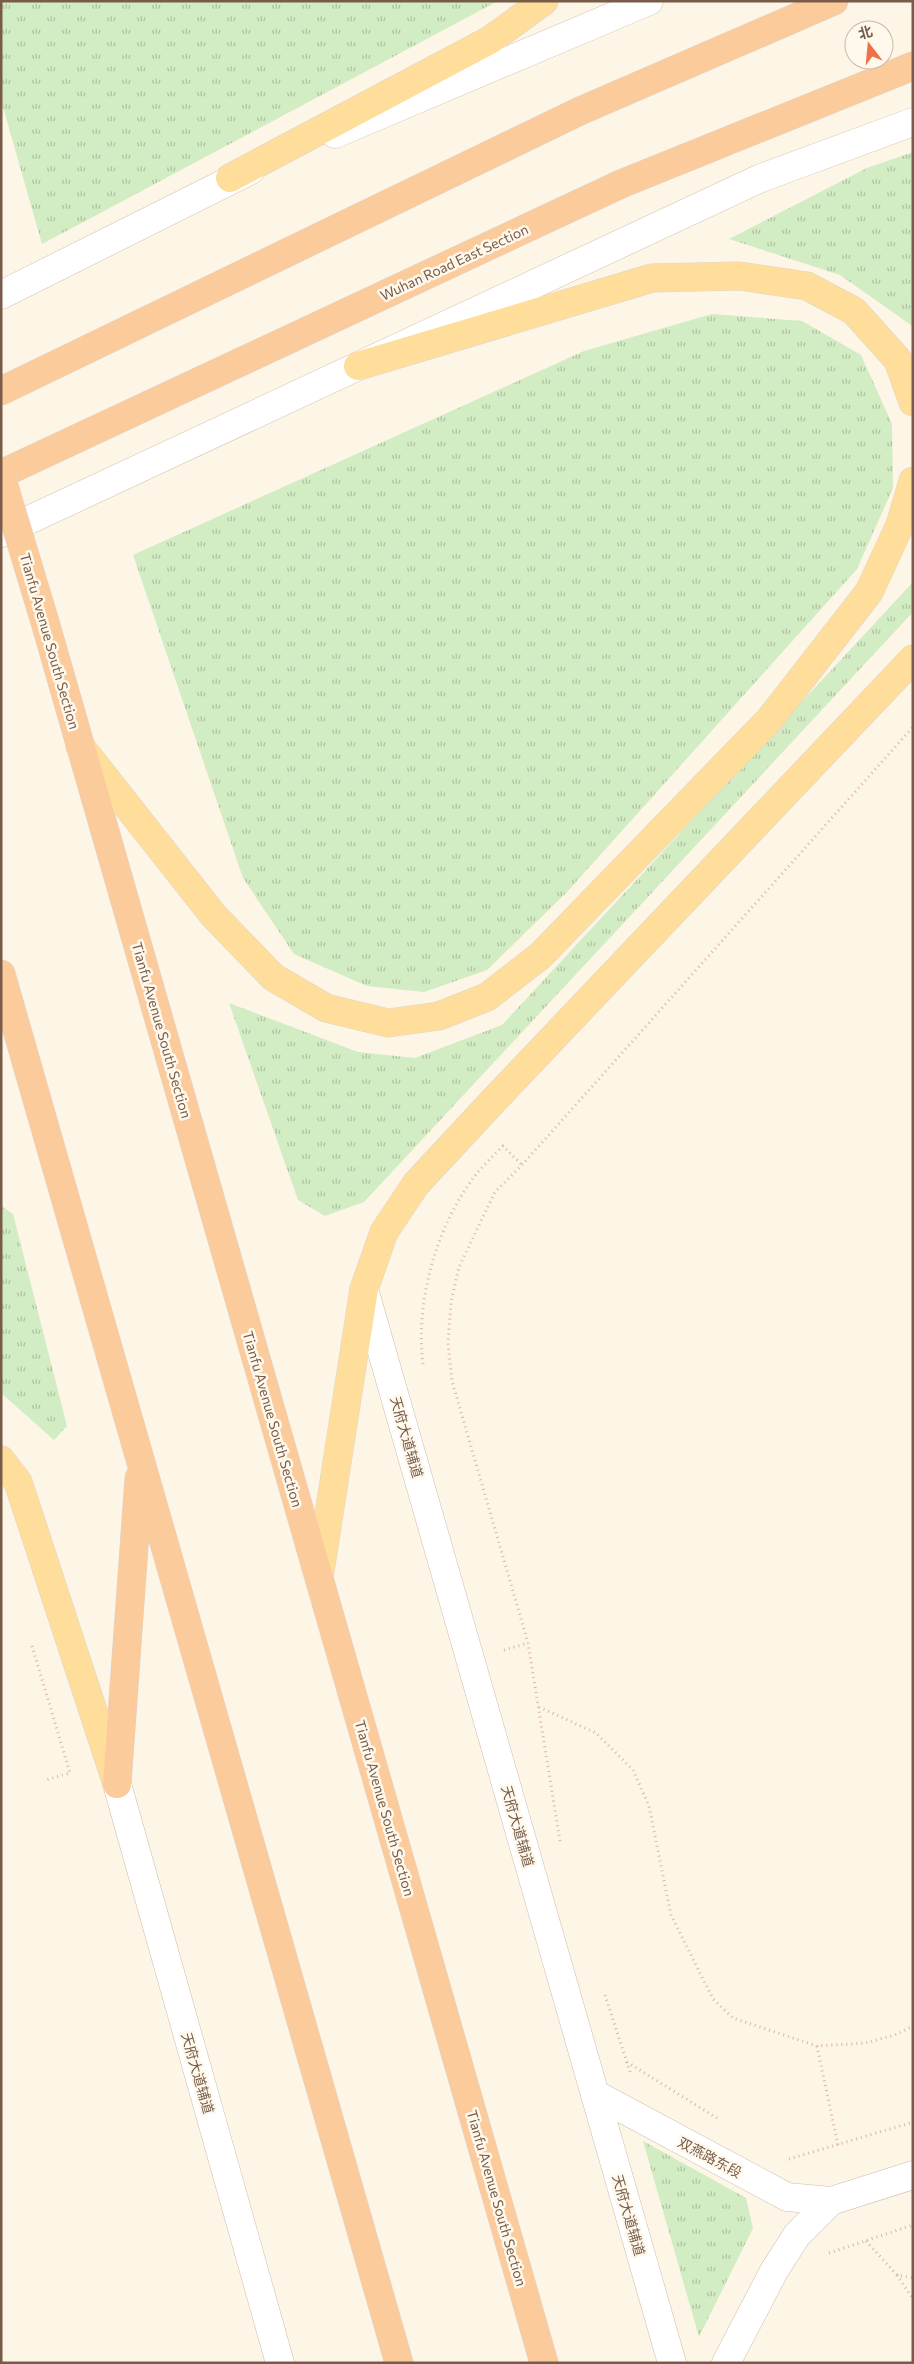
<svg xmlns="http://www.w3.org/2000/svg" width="914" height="2364" font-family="Commissioner,'Noto Sans SC',sans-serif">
<defs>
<pattern id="grass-tufts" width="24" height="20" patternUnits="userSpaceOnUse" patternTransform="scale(1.25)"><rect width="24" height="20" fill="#d2ecc3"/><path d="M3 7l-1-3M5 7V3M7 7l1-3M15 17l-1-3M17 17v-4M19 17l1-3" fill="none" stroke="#afc2a0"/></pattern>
</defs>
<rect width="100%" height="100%" fill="#fdf5e6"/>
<!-- grass -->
<path fill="url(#grass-tufts)" d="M1 1H498L42 244 1 100Z
M913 152V329L911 325 840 275 729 239 867 168Z
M712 314 802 321 861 355 892 424 893 488 857 569 567 892 487 970 424 992 367 986 294 954 243 878 133 555 584 351Z
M913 582V612L364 1202 325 1216 298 1200 229 1003 358 1052 415 1058 502 1025Z
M1 1206 13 1214 67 1426 54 1440 1 1393Z
M643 2141 746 2198 753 2228 699 2337Z"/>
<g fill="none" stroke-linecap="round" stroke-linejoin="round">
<!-- tertiary casing -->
<g stroke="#d0bdab" stroke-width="29">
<path id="tertiary" d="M364 1289 672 2363
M117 1784 280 2363
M595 2094 787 2197 831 2201 913 2175
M726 2363 774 2271 797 2235 831 2201"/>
</g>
<!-- secondary casing -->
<g stroke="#d5c0ab" stroke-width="29">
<path id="secondary" d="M335 134 649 1
M1 295 251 170
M1 533 761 178 913 122"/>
</g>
<!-- primary casing -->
<g stroke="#dcd5d0" stroke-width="29">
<path id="primary" d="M230 178 490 40 544 1
M358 366 652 278 739 276 807 286 854 311 898 360 913 402
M80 746 214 916 273 977 326 1008 388 1023 439 1016 487 997 540 956 770 719 869 592 900 525 913 481
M1 1460 18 1482 117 1784
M319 1578 364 1289 384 1232 416 1184 496 1098 913 659"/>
</g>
<!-- trunk casing -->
<g stroke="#dcd5d0" stroke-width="29">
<path id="trunk" d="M1 391 580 111 834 1
M1 474 621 184 913 66
M45 622 544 2363
M1 974 399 2363
M117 1784 139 1478"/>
</g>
<!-- path -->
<path stroke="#dab89f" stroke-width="3" stroke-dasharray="1 4" stroke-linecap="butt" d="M423 1364C415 1300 437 1224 477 1173 485 1164 494 1155 503 1146L522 1165
M32 1646 70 1773 46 1780
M504 1650 528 1643
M539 1707 596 1733 633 1770 649 1806 671 1915 713 1999 733 2018 817 2046 866 2043 895 2035 913 2026
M560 1841 528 1643 452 1381 448 1343 451 1302 459 1267 495 1192 522 1165 913 727
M605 1995 631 2075
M817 2046 838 2145
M627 2062 720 2120
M789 2159 913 2122
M866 2241 897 2275 913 2278
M829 2253 913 2225
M897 2275 913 2299"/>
<!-- tertiary -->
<use href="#tertiary" stroke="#fff" stroke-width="28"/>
<!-- secondary -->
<use href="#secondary" stroke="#fff" stroke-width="28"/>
<!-- primary -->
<use href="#primary" stroke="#ffde9c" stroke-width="28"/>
<!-- trunk -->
<use href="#trunk" stroke="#fccb9b" stroke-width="28"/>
<!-- trunk-bridge casing -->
<g stroke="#dcd5d0" stroke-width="29" stroke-linecap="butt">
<path id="trunk-bridge" d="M1 476 45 622"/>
</g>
<!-- trunk-bridge -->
<use href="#trunk-bridge" stroke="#fccb9b" stroke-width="28"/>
</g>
<g text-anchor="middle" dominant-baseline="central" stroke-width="5" stroke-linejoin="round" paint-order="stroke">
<!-- street labels -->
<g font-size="14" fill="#785c49" stroke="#fff9ed">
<text transform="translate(454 262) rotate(-25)">Wuhan Road East Section</text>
<text transform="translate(50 641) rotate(74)">Tianfu Avenue South Section</text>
<text transform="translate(162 1030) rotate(74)">Tianfu Avenue South Section</text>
<text transform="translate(273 1419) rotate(74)">Tianfu Avenue South Section</text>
<text transform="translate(407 1437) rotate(74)">天府大道辅道</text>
<text transform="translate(385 1808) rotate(74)">Tianfu Avenue South Section</text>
<text transform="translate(518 1826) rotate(74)">天府大道辅道</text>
<text transform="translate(198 2073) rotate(74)">天府大道辅道</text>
<text transform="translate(710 2157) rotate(28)">双燕路东段</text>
<text transform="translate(497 2198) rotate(74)">Tianfu Avenue South Section</text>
<text transform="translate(629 2215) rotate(74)">天府大道辅道</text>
</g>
</g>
<!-- border -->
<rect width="914" height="2364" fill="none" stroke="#785c49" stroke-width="5"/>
<!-- north arrow -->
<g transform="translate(869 45) rotate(344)"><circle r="24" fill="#fff9ed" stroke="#c9baab"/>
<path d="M0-4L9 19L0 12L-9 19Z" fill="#ed7346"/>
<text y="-8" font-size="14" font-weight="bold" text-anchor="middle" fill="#785c49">北</text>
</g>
</svg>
